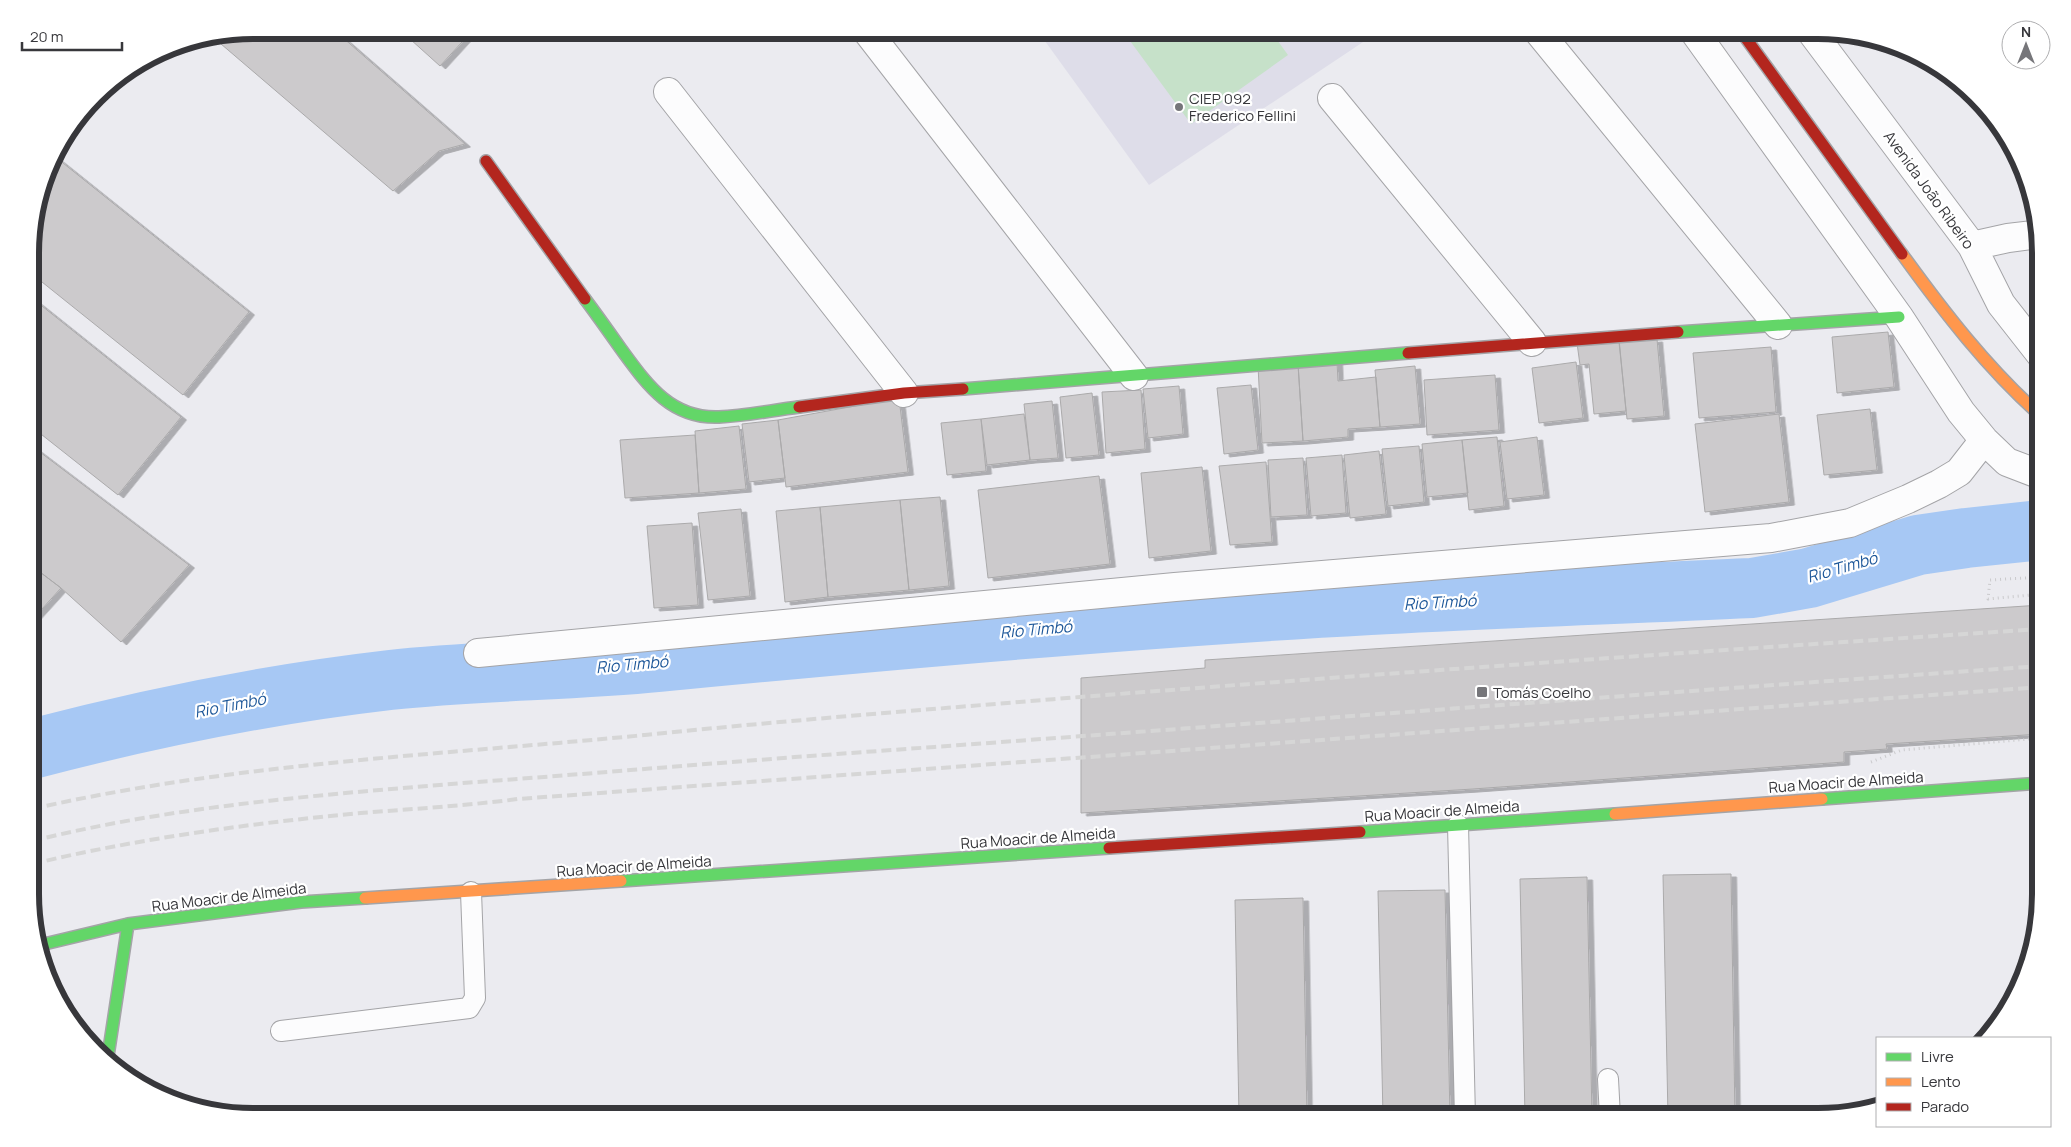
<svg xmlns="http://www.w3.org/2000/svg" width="2071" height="1147" font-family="Manrope,sans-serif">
<defs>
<filter id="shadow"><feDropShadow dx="5.5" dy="3" stdDeviation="0" flood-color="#0004"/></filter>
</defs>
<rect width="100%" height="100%" fill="#ebebf0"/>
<!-- built -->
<path fill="#dedde9" d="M1037 30H1381L1149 185Z"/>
<!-- pitch -->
<path fill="#c6e1c9" d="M1122 30H1270L1288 55 1191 124Z"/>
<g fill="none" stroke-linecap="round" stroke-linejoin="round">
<!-- river -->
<path stroke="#a7c8f4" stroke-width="60" d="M32 749C150 718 269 694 390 680 479 670 570 671 659 662 895 639 1132 618 1370 605 1497 598 1624 594 1752 588L1809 578 1918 545 1966 538 2041 530"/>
</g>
<!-- building -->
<path fill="#cccacc" stroke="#abaaab" filter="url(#shadow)" d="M253 30H334L465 144 439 151 393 191 214 38Z
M400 30H473L440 66Z
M53 155 249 312 183 395 32 274V224Z
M32 298 181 417 118 495 32 427Z
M1888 332 1894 387 1837 393 1832 337Z
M1619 339 1626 411 1594 414 1589 364 1580 365 1577 343Z
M1657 339 1664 416 1627 419 1619 342Z
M1771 347 1776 412 1699 418 1693 353Z
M1337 362 1338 381 1376 377 1380 427 1348 429V437L1303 441 1298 364Z
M1576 362 1583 418 1539 423 1532 368Z
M1298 364 1303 441 1262 443 1258 366Z
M1415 366 1420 424 1380 427 1375 370Z
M1495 375 1499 430 1427 435 1424 380Z
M1251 385 1258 450 1224 454 1217 388Z
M1179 386 1183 434 1148 438 1143 389Z
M1141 390 1145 449 1106 453 1102 392Z
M1092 393 1099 455 1066 458 1060 397Z
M899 398 908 472 786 487 778 420Z
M1052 401 1058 458 1030 460 1024 404Z
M1870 409 1877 470 1824 475 1817 415Z
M1024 414 1030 460 987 465 981 419Z
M1779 414 1789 502 1705 512 1695 424Z
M981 419 986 471 947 475 941 423Z
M778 420 785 478 749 482 742 424Z
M739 426 746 489 699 493 695 431Z
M695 435 699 493 625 498 620 440Z
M1497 437 1504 506 1469 510 1462 440Z
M1537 437 1544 495 1507 499 1500 442Z
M1462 440 1468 493 1427 497 1422 444Z
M32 446 189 565 121 642 61 588 32 566Z
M1419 446 1424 502 1388 506 1382 449Z
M1379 451 1386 514 1350 518 1344 455Z
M1342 455 1346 513 1311 516 1306 458Z
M1303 458 1307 515 1271 517 1268 460Z
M1266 462 1272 542 1230 545 1219 466Z
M1202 467 1211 551 1149 558 1141 473Z
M1099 476 1110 564 988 578 978 490Z
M940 497 949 586 909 590 900 500Z
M900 500 909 590 828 597 820 507Z
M820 507 828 597 785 602 776 511Z
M741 509 750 596 708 600 698 513Z
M692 523 698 605 654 608 647 526Z
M32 566 61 588 32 620Z
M2041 605V734L1886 744 1887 749 1844 752V762L1473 789 1081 813V678L1205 668V660Z
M1731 874 1735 1117H1668L1663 875Z
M1587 877 1592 1117H1525L1520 879Z
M1445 890 1450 1117H1383L1378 891Z
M1303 898 1307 1117H1239L1235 900Z"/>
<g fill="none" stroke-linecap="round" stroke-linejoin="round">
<!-- lane casing -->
<g stroke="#a4a4a7" stroke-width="22">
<path id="lane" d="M1458 825 1465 1117
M281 1031 469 1008 475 998 471 892
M1608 1079 1610 1117"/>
</g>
<!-- street casing -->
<g stroke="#a4a4a7" stroke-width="30">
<path id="street" d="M866 30 1134 376
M1537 30 1778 325
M1693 30 1899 317 1961 412 1984 440 2007 462 2041 475
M1810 30 1972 246 2001 304 2041 355
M668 92 904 393
M1332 98 1532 342
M1972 246 2008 238 2040 234
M478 653 1175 587 1771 538 1850 523 1908 499 1939 484 1959 472 1984 440"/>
</g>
<!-- fast casing -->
<g stroke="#a4a4a7" stroke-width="14">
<path id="fast" d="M585 299C597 315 609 332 621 349 646 383 670 419 719 417 746 416 773 410 799 407
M1678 332 1899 317
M963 389 1408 353
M1822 799 2041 783
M1360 832 1615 814
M621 881 1109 848
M40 945 128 924 301 902 365 898
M108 1056 128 924"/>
</g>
<!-- slow casing -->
<g stroke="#a4a4a7" stroke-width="14">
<path id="slow" d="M1902 254C1944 312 1987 368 2041 416
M1615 814 1822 799
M365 898 621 881"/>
</g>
<!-- jam casing -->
<g stroke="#a4a4a7" stroke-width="14">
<path id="jam" d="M1740 30 1902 254
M486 161 585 299
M1408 353 1678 332
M799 407 904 393 963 389
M1109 848 1360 832"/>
</g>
<!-- path -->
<path stroke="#cacacc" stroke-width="3" stroke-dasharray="1 4" stroke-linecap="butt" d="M2041 577 1990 580 1988 599 2041 594
M1871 762 1902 750 2041 738"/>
<!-- lane -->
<use href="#lane" stroke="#fcfcfd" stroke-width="20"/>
<!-- street -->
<use href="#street" stroke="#fcfcfd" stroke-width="28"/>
<!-- fast -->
<use href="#fast" stroke="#63d668" stroke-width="11"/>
<!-- slow -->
<use href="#slow" stroke="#ff974d" stroke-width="11"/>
<!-- jam -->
<use href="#jam" stroke="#b3261e" stroke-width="11"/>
<!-- rail -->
<path stroke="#d6d6d6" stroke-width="4" stroke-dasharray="10 5" stroke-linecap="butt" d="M32 809C234 763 440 755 645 735 790 720 935 709 1080 697 1400 672 1720 650 2041 629
M32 841C173 806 319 795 463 783 588 774 713 763 837 754 1238 725 1639 694 2041 666
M32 864C124 842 218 828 311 818 380 810 450 808 518 799L2041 687"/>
</g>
<!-- markers -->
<g fill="#76767a" stroke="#fff" stroke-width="2">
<circle cx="1179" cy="107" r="5"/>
<rect x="1476" y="686" width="12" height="12" rx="2.5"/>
</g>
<g text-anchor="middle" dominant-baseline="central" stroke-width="4.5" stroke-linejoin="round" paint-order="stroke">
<!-- poi labels -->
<g font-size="15" fill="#37373b" stroke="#fff" text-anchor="start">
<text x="1189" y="98">CIEP 092<tspan x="1189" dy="17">Frederico Fellini</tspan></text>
<text x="1493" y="692">Tomás Coelho</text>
</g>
<!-- street labels -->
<g font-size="15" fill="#37373b" stroke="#fff">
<text transform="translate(1929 190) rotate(54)">Avenida João Ribeiro</text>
<text transform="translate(1846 782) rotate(-4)">Rua Moacir de Almeida</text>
<text transform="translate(1442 811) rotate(-4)">Rua Moacir de Almeida</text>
<text transform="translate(1038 838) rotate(-4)">Rua Moacir de Almeida</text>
<text transform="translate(634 866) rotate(-4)">Rua Moacir de Almeida</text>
<text transform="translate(229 897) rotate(-7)">Rua Moacir de Almeida</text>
</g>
<!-- water labels -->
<g font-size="16" font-style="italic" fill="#1d5799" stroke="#fff">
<text transform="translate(1842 567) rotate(-16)">Rio Timbó</text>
<text transform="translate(1440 602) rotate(-3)">Rio Timbó</text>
<text transform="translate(1036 629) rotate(-5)">Rio Timbó</text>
<text transform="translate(632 664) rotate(-5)">Rio Timbó</text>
<text transform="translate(230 705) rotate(-11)">Rio Timbó</text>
</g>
</g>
<!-- crop -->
<path d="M0 0H2071V1147H0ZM253 39H1818A214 214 0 0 1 2032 253V894A214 214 0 0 1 1818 1108H253A214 214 0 0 1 39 894V253A214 214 0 0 1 253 39Z" fill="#fff" fill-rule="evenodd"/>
<path fill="none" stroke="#37373b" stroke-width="6" d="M253 39H1818A214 214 0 0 1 2032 253V894A214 214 0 0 1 1818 1108H253A214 214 0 0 1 39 894V253A214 214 0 0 1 253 39Z"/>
<!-- legend -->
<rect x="1876" y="1037" width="175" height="90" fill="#ffffff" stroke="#afafb1"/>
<rect x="1886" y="1053" width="25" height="8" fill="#63d668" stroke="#afafb1"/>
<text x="1921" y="1062" font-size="15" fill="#37373b">Livre</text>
<rect x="1886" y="1078" width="25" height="8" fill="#ff974d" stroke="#afafb1"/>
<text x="1921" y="1087" font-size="15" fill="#37373b">Lento</text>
<rect x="1886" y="1103" width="25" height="8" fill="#b3261e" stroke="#afafb1"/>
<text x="1921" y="1112" font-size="15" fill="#37373b">Parado</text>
<!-- north arrow -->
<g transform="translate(2026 45)"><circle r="24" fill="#ffffff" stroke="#afafb1"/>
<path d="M0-4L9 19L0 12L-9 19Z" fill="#76767a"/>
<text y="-8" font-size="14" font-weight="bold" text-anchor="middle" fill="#37373b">N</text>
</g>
<!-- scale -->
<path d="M22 42v8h100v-8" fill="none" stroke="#37373b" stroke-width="2.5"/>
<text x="30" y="42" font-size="15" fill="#37373b" stroke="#ffffff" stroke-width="4" paint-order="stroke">20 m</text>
</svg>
